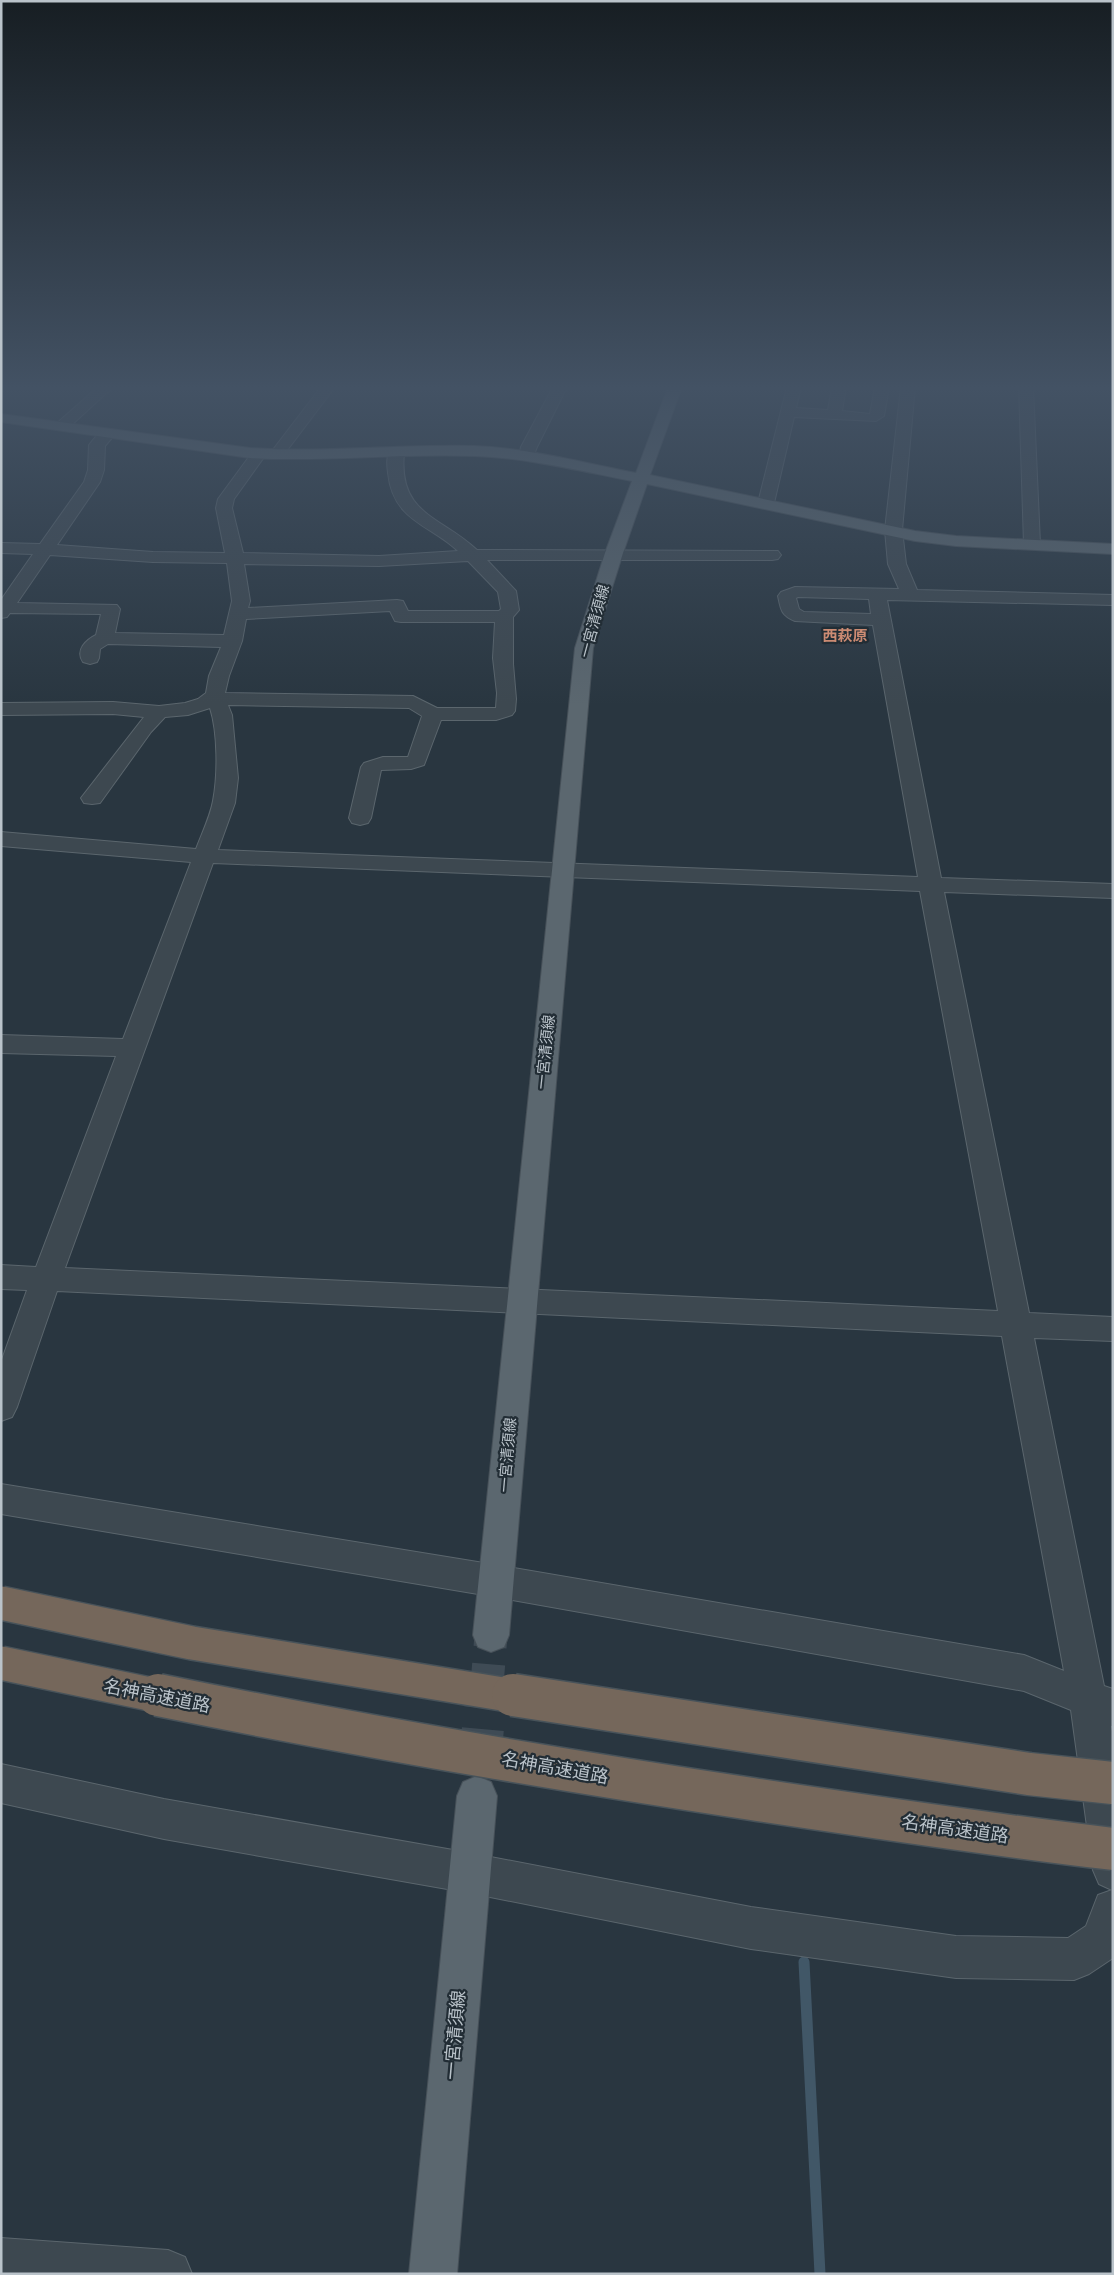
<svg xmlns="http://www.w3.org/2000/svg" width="1114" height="2275" font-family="Helvetica,'Noto Sans JP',sans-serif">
<rect width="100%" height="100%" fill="#293640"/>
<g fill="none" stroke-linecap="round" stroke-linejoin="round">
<!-- stream -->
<path stroke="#415767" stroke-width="11" d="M804 1962 820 2274"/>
<!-- major-tunnel-far1 -->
<path stroke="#3f4b55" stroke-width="33" stroke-dasharray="33 17" stroke-linecap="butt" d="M486 1697 491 1635"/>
<!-- major-tunnel -->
<path stroke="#3f4b55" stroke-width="42" stroke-dasharray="42 21" stroke-linecap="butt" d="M479 1771 486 1695"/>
<!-- minor casing -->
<g stroke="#5b666d" stroke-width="2">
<path id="minor" d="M98 387H113L66 430H56L54 427 56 424Z
M321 387H335L282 457H272L269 454 272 451Z
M553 387H567L537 447 532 460H522L519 457 521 447Z
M787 387H801L796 408 828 410 832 387H846L842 411 870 414 875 387H889L884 416 876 421 794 417 774 503 772 506H760L758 503Z
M901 387H915L902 530 906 564 917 590 1113 595V605L887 600 941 878 1113 884V898L944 892 1029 1313 1113 1317V1341L1034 1338 1104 1686 1113 1689V1726H1111L1113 1737V1958L1089 1974 1074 1980 956 1978 751 1949 470 1893 164 1839 1 1803V1764L164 1799 470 1853 751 1907 956 1936 1068 1938 1086 1926 1098 1895 1112 1890 1099 1884 1093 1870 1071 1710 1024 1691 496 1597 1 1514V1484L496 1565 1024 1655 1064 1671 1002 1336 57 1291 17 1407 12 1417 1 1421V1362L27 1290 1 1289V1265L36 1267 116 1056 1 1053V1035L123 1039 191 862 1 846V832L196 849C202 833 210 817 213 801 218 775 218 733 210 708L188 715 165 717 151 732 100 803 92 804 84 803 81 798 144 717 113 714 1 715V703L113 702 159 706 185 703 198 699 206 693 209 676 221 647 108 644 100 649 99 658 97 662 90 664 83 662C75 650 86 640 96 635L101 614 10 613 7 617 1 618V600L33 554 1 553V543L40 544 84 482 88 470 89 445C96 436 103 427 114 430L116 433 105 446 104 470 100 482 57 545 153 552 225 553 216 508 218 499 254 450H264L267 453 234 499 232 508 243 553 379 556 458 551C429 524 393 521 388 473 387 465 386 456 391 450H401L404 453C398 515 441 516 477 550L778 551 781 555 778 559 772 560H487L516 591 519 610 513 617V664L516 699 515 711 512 715 496 720H441L424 765 411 769 381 770 371 818 368 823 360 825 352 823 349 818 361 767 364 763 383 757H408L422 716 409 708 228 705 232 715 238 778 235 803 218 850 918 877 873 625 795 621C781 615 781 610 778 596L781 592 795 587 899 589 888 564 885 530ZM50 555 153 562 227 563 232 601 224 635 115 633 120 609 117 605 17 603ZM468 561 498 592 501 609 499 611H408L403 601 397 600 248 608 250 601 244 564 379 566ZM798 597 869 599 871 614 804 612 799 609 796 598ZM390 611 395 621 401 622H495L493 658 497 693 496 708H437L413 696 225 693 229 676 242 641 246 619ZM213 863 920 891 998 1311 65 1268Z
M1019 387H1033L1040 544 1038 548H1026L1024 544Z
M1 2238 168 2250 185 2257 192 2274H1Z"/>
</g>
<!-- major casing -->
<g stroke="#475159" stroke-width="2">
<path id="major" d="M668 387H682L650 475 915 531 956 536 1113 544V554L956 546 915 541 647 484 623 553 593 648 509 1635 504 1647 491 1652 478 1647 473 1635 575 648 605 553 632 481C580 471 528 458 475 456 400 453 325 462 250 458L1 422V414L250 448C325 453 400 444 474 446 529 448 583 463 636 473Z
M477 1776 491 1782 497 1796 457 2274H409L457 1796 463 1782Z"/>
</g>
<!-- minor -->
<use href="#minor" fill="#3d4850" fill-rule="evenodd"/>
<!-- major -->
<use href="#major" fill="#5b676f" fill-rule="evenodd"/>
<!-- highway-bridge-far1 casing -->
<g stroke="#48535a" stroke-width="36" stroke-linecap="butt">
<path id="highway-bridge-far1" d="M1 1603 192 1643 521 1697
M1 1663 164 1697"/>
</g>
<!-- highway-bridge casing -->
<g stroke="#48535a" stroke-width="45" stroke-linecap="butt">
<path id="highway-bridge" d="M158 1695C355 1735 553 1769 752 1799 872 1817 992 1835 1113 1849
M513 1695 1029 1774 1113 1783"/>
</g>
<!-- highway-bridge-far1 -->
<use href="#highway-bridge-far1" stroke="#75675b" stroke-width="33"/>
<!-- highway-bridge -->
<use href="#highway-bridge" stroke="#75675b" stroke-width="42"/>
</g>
<!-- sky -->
<linearGradient id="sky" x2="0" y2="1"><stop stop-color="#171e23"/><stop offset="0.55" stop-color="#435264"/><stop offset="1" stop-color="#435264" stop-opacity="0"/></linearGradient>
<rect width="1114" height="705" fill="url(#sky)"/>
<g text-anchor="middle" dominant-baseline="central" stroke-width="4.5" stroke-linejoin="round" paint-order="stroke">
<!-- street labels -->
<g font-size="15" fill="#bac3ca" stroke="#222d35">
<text transform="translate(594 621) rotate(-75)">一宮清須線</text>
<text transform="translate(545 1052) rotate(-84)">一宮清須線</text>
<text transform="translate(507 1455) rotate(-85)">一宮清須線</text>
</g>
<!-- far-quarter labels -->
<g font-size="15" font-weight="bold" fill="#cc8b73" stroke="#222d35">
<text x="845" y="635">西萩原</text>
</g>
<!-- near-street labels -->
<g font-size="18" fill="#bac3ca" stroke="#222d35">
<text transform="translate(157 1696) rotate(11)">名神高速道路</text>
<text transform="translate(555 1768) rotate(10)">名神高速道路</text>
<text transform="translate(955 1829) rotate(8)">名神高速道路</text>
<text transform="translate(455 2035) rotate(-85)">一宮清須線</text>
</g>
</g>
<!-- border -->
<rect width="1114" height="2275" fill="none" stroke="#bac3ca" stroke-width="5"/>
</svg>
